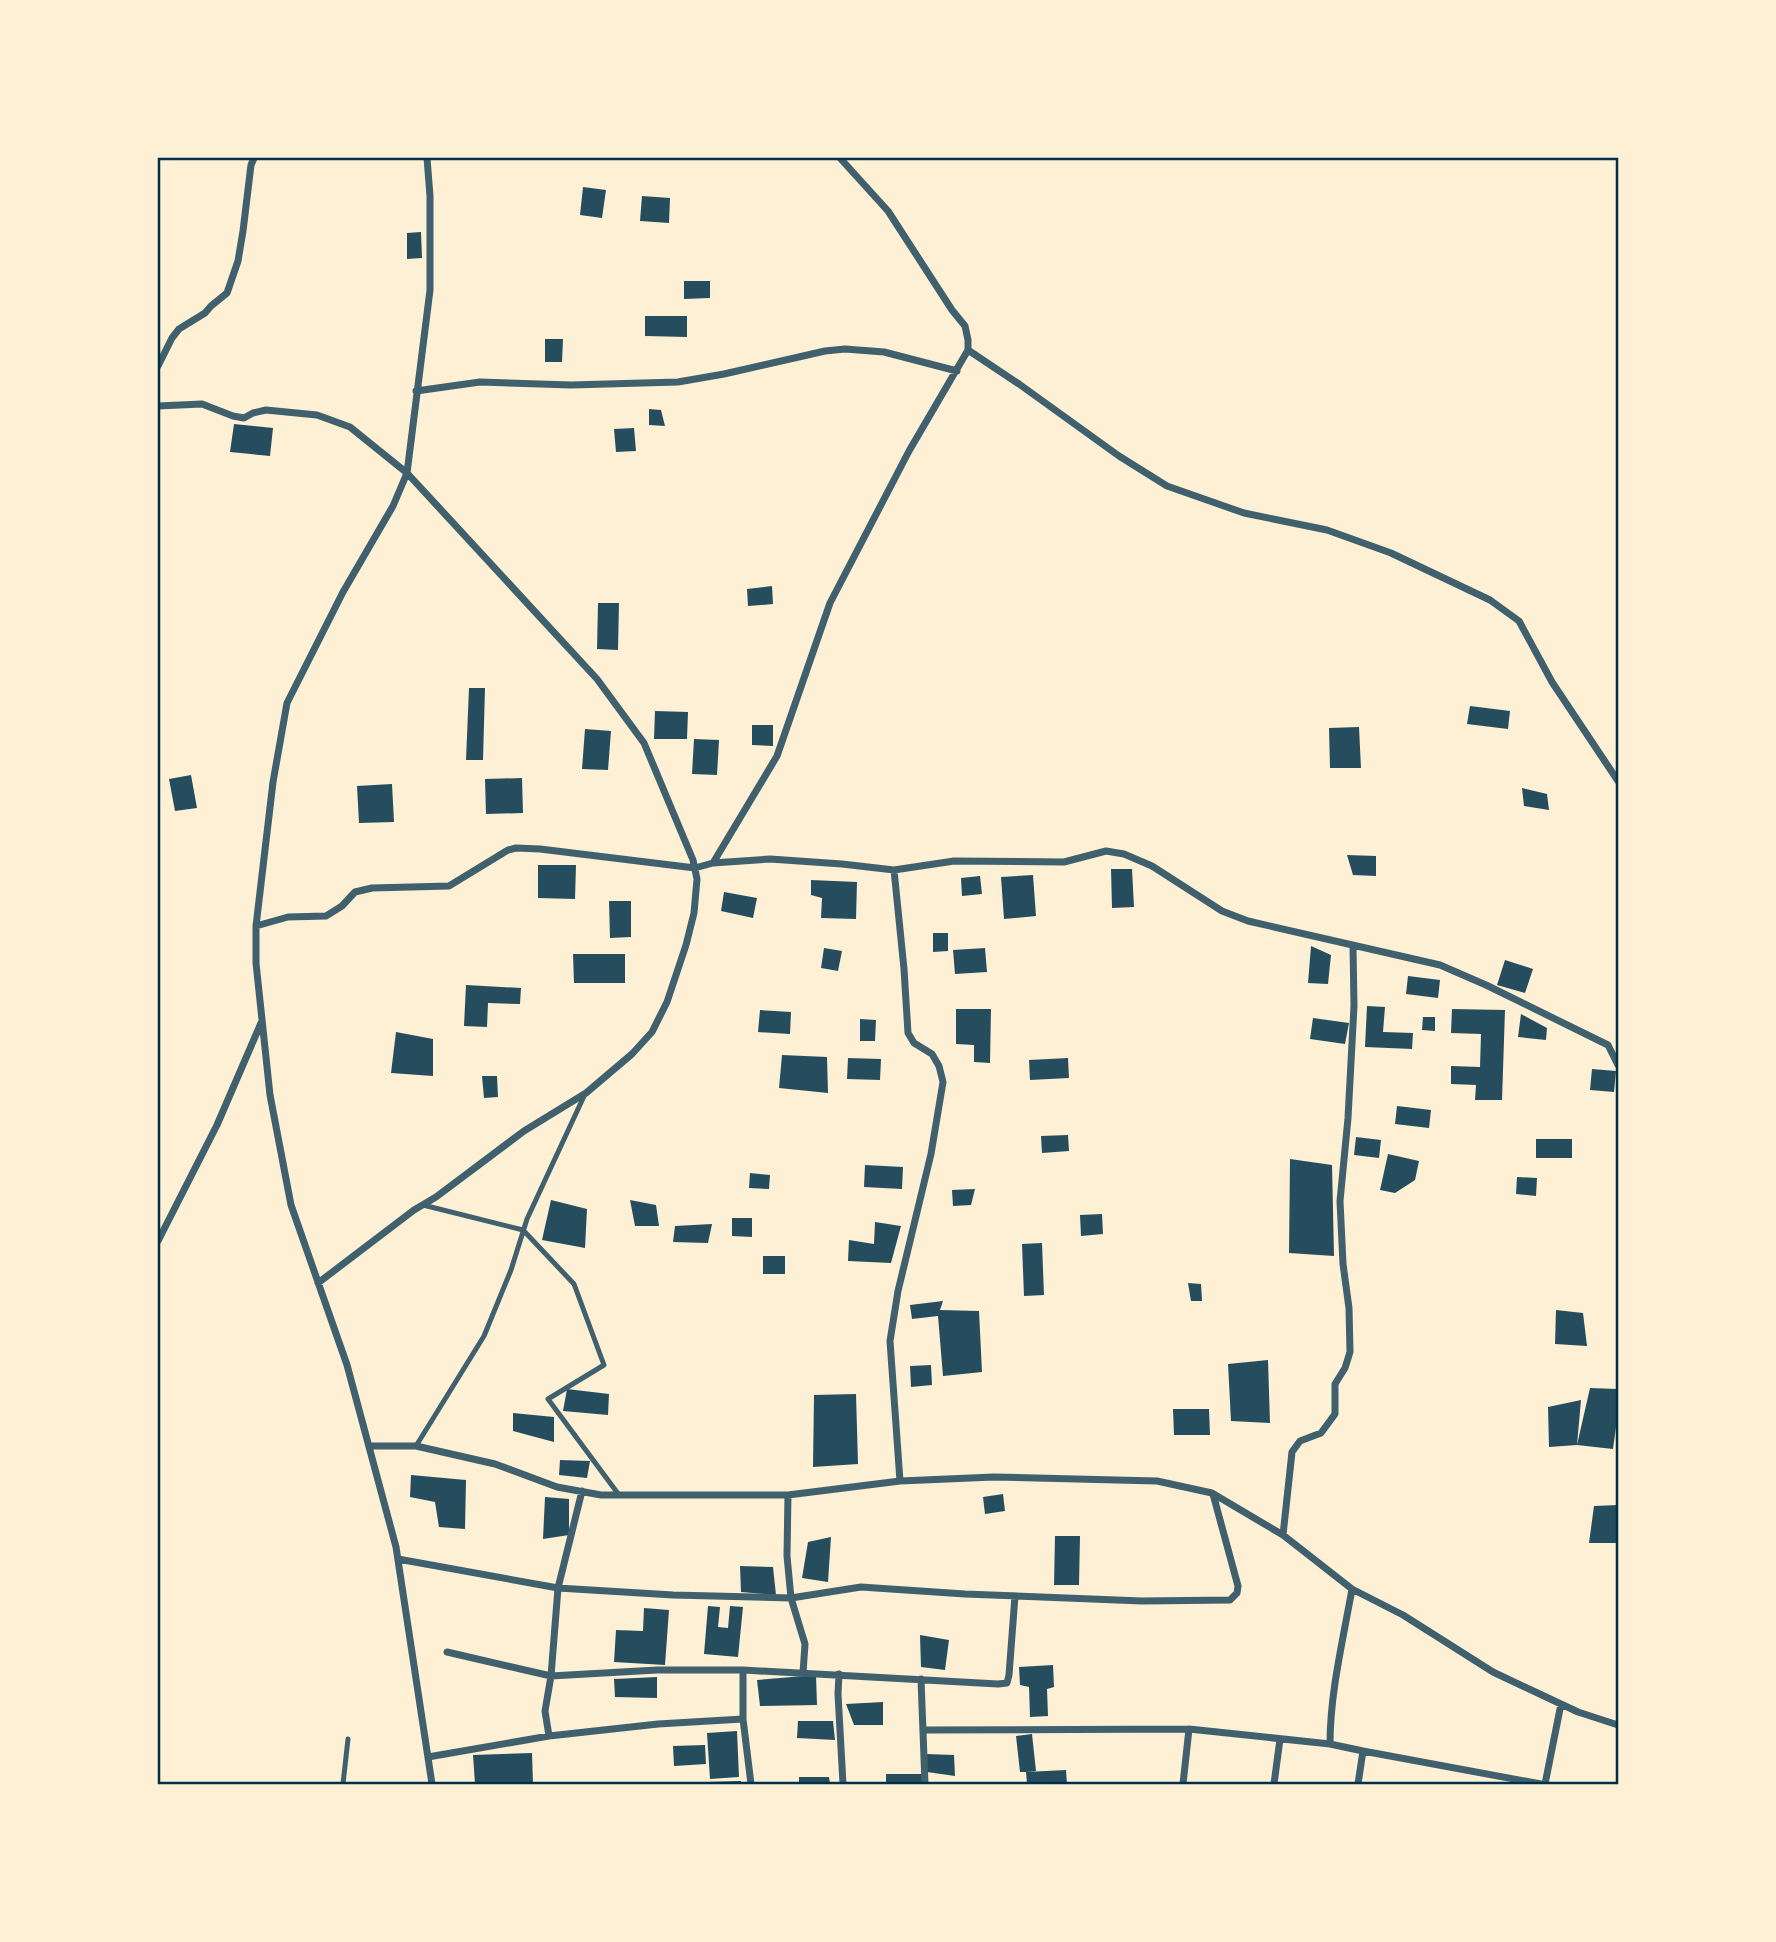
<svg xmlns="http://www.w3.org/2000/svg" width="1776" height="1942" font-family="'Source Sans 3',sans-serif">
<rect width="100%" height="100%" fill="#fdf0d5"/>
<!-- building -->
<path fill="#264d5e" d="M583 187 606 190 602 218 580 215Z
M642 196 670 198 669 223 640 221Z
M421 232 422 258 407 259V233Z
M684 281H710V298L684 299Z
M645 316H687V337L645 336Z
M545 339H563L562 362H545Z
M649 409 661 410 665 426 649 425Z
M234 424 273 428 270 456 230 452Z
M634 428 636 451 616 452 614 429Z
M772 586 773 604 748 606 747 589Z
M598 603H619L618 650 597 649Z
M469 688H485L483 760H466Z
M1470 706 1510 711 1508 729 1467 724Z
M655 711 688 712 687 739H654Z
M752 725H773V746L752 745Z
M1359 727 1361 768H1330L1329 728Z
M585 729 611 731 608 770 582 769Z
M694 739 719 740 717 775 692 774Z
M191 775 197 808 175 811 169 779Z
M522 778 523 813 486 814 485 779Z
M392 784 394 822 359 823 357 786Z
M1522 788 1547 794 1549 810 1524 806Z
M1347 855 1376 856V876L1353 875Z
M538 865H576L575 899 538 898Z
M1111 869H1132L1134 907 1112 908Z
M1033 875 1036 916 1004 919 1001 877Z
M980 876 982 894 962 896 961 878Z
M811 880 857 882 856 919 821 918 822 898 811 895Z
M724 892 757 898 753 918 721 911Z
M609 901H631V937L610 938Z
M933 933H948V951L933 952Z
M1311 946 1331 955 1328 984 1308 983Z
M824 948 842 951 838 971 821 968Z
M985 948 987 972 955 974 953 950Z
M573 954H625V983H574Z
M1505 960 1533 969 1525 993 1497 985Z
M1408 976 1440 980 1438 998 1406 994Z
M466 985 521 988 520 1004 488 1003 487 1027 464 1026Z
M1367 1006 1385 1007 1383 1032 1413 1033 1412 1049 1365 1047Z
M956 1009H991L990 1063 974 1062V1045L956 1044Z
M1452 1009 1505 1010 1502 1100H1475L1476 1085 1451 1084V1066L1480 1067 1481 1034 1451 1033Z
M760 1010 791 1012 790 1034 758 1032Z
M1521 1014 1547 1028 1546 1040 1518 1037Z
M1423 1017H1435V1031L1422 1030Z
M1313 1018 1349 1023 1345 1044 1310 1039Z
M860 1019 876 1020 875 1041H860Z
M396 1032 433 1039V1076L391 1073Z
M782 1055 827 1057 828 1093 779 1088Z
M848 1058 881 1059 880 1080 847 1079Z
M1068 1058 1069 1078 1030 1080 1029 1060Z
M1592 1069 1616 1071 1614 1092 1590 1090Z
M482 1076H497L498 1097 484 1098Z
M1397 1106 1431 1110 1429 1128 1395 1124Z
M1068 1135 1069 1151 1042 1153 1041 1136Z
M1356 1137 1381 1140 1379 1158 1354 1155Z
M1536 1139H1572V1158H1536Z
M1388 1154 1419 1161 1415 1180 1395 1193 1380 1190Z
M1290 1159 1332 1165 1334 1256 1289 1253Z
M865 1165 903 1167 902 1189 864 1187Z
M750 1173 770 1175 769 1189 749 1188Z
M1517 1177 1537 1178 1536 1196 1516 1194Z
M975 1189 971 1205 953 1206 952 1190Z
M551 1200 587 1209 585 1248 542 1240Z
M630 1200 656 1205 659 1226H635Z
M1102 1214 1103 1234 1081 1236 1080 1215Z
M732 1218H752V1237L732 1236Z
M875 1222 901 1226 891 1263 848 1261 849 1240 874 1244Z
M712 1224 708 1243 673 1242 675 1226Z
M1042 1243 1044 1295 1024 1296 1022 1244Z
M763 1256H785V1274H763Z
M1188 1283 1201 1284 1202 1301H1191Z
M943 1301 940 1310 979 1311 982 1372 943 1376 938 1316 912 1319 910 1305Z
M1556 1310 1583 1313 1587 1346 1555 1344Z
M1268 1360 1270 1423 1231 1421 1228 1364Z
M931 1365 932 1385 911 1387 910 1366Z
M1590 1388 1618 1389V1412L1613 1449 1577 1445 1549 1447 1548 1407 1581 1400 1577 1445Z
M567 1389 609 1394 608 1415 563 1411Z
M856 1394 858 1464 813 1467 814 1395Z
M1173 1409H1209L1210 1435H1174Z
M513 1413 554 1417V1442L513 1431Z
M560 1460 590 1461 587 1478 559 1475Z
M411 1475 466 1480 465 1529 439 1527 435 1502 410 1497Z
M1003 1494 1005 1511 985 1514 983 1497Z
M545 1497 569 1499V1535L543 1539Z
M1618 1505V1543H1589L1594 1506Z
M1055 1536H1080L1079 1585H1054Z
M831 1537 828 1582 802 1578 808 1542Z
M740 1566 773 1567 776 1595 741 1592Z
M708 1606 720 1607 718 1627 728 1628 730 1606 743 1607 738 1657 704 1654Z
M644 1608 669 1610 665 1665 614 1662 616 1630 643 1631Z
M920 1635 949 1640 945 1670 921 1667Z
M1053 1665 1054 1687 1047 1689 1048 1716 1030 1717 1029 1687 1020 1685 1019 1667Z
M816 1675 817 1705 760 1706 757 1680Z
M657 1677V1698L615 1697 614 1679Z
M883 1702V1725H854L846 1704Z
M798 1721H833L835 1740 797 1738Z
M737 1731 739 1777 710 1779 707 1733Z
M1032 1734 1036 1771 1026 1772 1066 1770 1067 1784H1027L1026 1772H1020L1016 1736Z
M705 1745 706 1764 674 1766 673 1746Z
M532 1753 533 1784H475L473 1755Z
M926 1754 954 1755 955 1776 927 1772Z
M886 1774H922V1784H886Z
M799 1777H829L830 1784H799Z
M741 1781V1784H707V1782Z"/>
<g fill="none" stroke-linecap="round" stroke-linejoin="round">
<!-- service -->
<path stroke="#3f606c" stroke-width="5" d="M423 1205 523 1230 574 1284 604 1365 548 1399 619 1495
M416 1446 484 1336 511 1270 527 1219 585 1094
M343 1784 348 1739"/>
<!-- minor -->
<path stroke="#3f606c" stroke-width="7" d="M427 158 430 196V290L407 473 393 506 343 592 287 703 273 782 256 926V963L270 1095 291 1205 347 1365 396 1547 432 1784
M968 350 1019 384 1119 456 1167 486 1244 513 1327 530 1391 553 1490 600 1519 621 1552 682 1618 781
M158 366 172 338 179 329 205 313 211 306 227 293 238 261 243 231 251 165 254 158
M416 391 480 382 571 385 678 382 724 374 825 351 845 349 884 352 957 371
M158 406 202 404 233 416 244 418 253 413 266 410 317 415 350 427 407 473 597 679 644 743 693 860 697 879 694 913 686 945 667 1002 652 1032 632 1054 586 1093 524 1131 436 1197 414 1210 318 1283
M713 863 770 859 842 864 894 870 954 861 1064 862 1106 851 1124 854 1152 866 1222 911 1248 921 1440 965 1486 985 1608 1045 1618 1065
M894 870 904 969 908 1033 914 1043 932 1054 939 1066 943 1082 931 1154 898 1291 890 1341 900 1481
M256 926 288 917 326 916 342 906 355 892 372 888 449 886 508 850 516 848 540 849 695 868 713 863 777 756 830 603 909 451 968 350V340L965 326 952 310 888 211 840 158
M158 1241 217 1125 261 1023
M369 1446H416L495 1464 557 1487 601 1495H788L900 1481 994 1477 1157 1481 1212 1493 1283 1535 1352 1589 1403 1615 1493 1672 1578 1712 1618 1725
M788 1495 787 1556 791 1598 805 1644 803 1673
M1283 1535 1292 1452 1300 1441 1321 1433 1335 1414V1384L1345 1368 1350 1352 1349 1308 1343 1264 1340 1201 1348 1118 1354 1006 1353 946
M398 1559 558 1588 673 1595 791 1598 861 1587 965 1594 1142 1601 1230 1600 1237 1593 1238 1586 1213 1494
M1352 1589C1343 1640 1330 1693 1330 1744L1363 1751 1358 1784
M447 1652 551 1676 657 1670H743
M839 1674 838 1694 843 1784
M921 1679 925 1784
M924 1730 1189 1729 1330 1744
M549 1736 545 1711 551 1676 558 1588 582 1491
M1363 1751 1541 1784
M428 1757 549 1736 658 1724 743 1719
M751 1784 743 1719V1670L998 1684 1007 1683 1009 1675 1015 1596
M1183 1784 1189 1729
M1274 1784 1280 1739
M1545 1784 1561 1704"/>
</g>
<!-- border -->
<rect width="1776" height="1942" fill="none" stroke="#fdf0d5" stroke-width="318"/>
<rect x="159" y="159" width="1458" height="1624" fill="none" stroke="#003049" stroke-width="2.5"/>
</svg>
